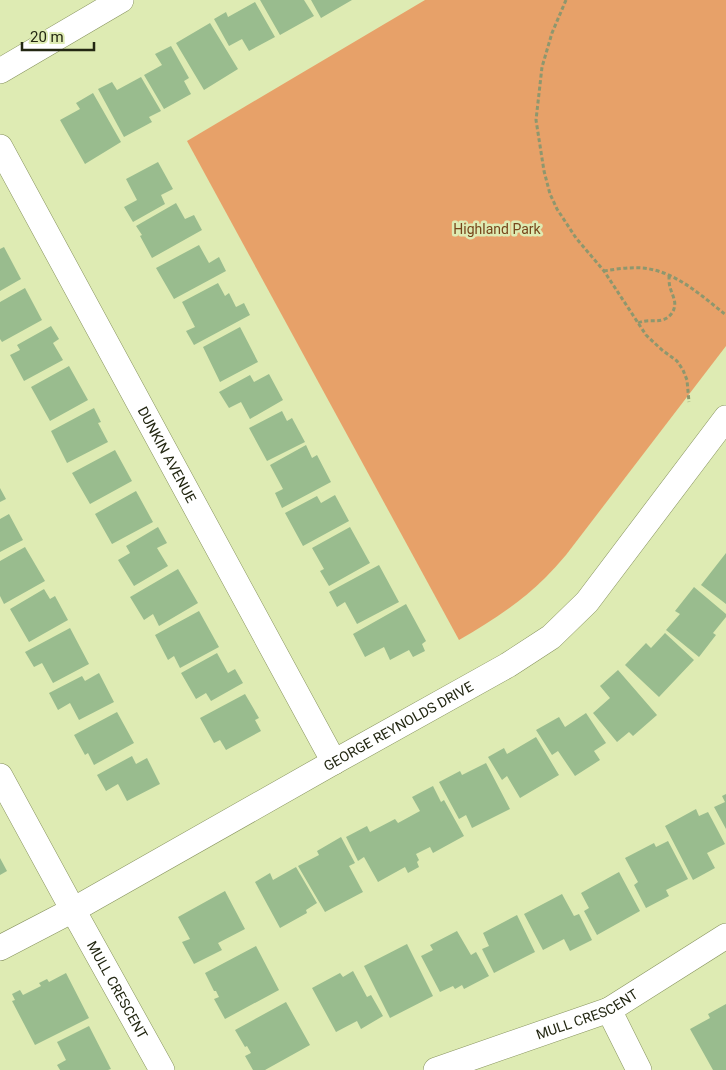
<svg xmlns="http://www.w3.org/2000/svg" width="726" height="1070" font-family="Roboto,sans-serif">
<rect width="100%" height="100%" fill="#deebb3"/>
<!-- green -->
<path fill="#e7a169" d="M425 0H726V346L566 555C559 563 552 571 545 578 520 603 489 623 459 640L187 141Z"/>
<!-- building -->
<path fill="#99bc8e" d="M260 0H304L314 16 280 35Z
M311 0H352L321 18Z
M255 2 275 37 249 51 242 39 229 46 214 19 226 12 228 17Z
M210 23 238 69 204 90 176 43Z
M171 46 189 78 184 81 191 94 164 109 144 75 162 65 155 54Z
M141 77 161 111 149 117 152 122 124 137 98 89 112 82 117 90Z
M93 93 121 142 85 164 60 120 80 109 76 103Z
M158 162 173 189 161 195 165 204 133 222 124 207 137 200 126 179Z
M176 203 185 219 194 215 202 230 152 258 140 236 142 235 136 226Z
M199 245 209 263 219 257 226 271 174 299 156 268Z
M4 247 21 279 0 291V249Z
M218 283 225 296 229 293 236 307 244 303 250 315 194 345 186 331 195 327 182 302Z
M25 288 42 320 2 342 0 339V302Z
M51 326 59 339 53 343 63 360 24 381 10 355 20 350 17 345Z
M240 327 258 362 220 382 203 347Z
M69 366 88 400 50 421 31 387Z
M269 374 283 400 250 419 241 402 229 408 219 392 250 375 254 382Z
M94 408 101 422 98 423 108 442 67 463 51 431Z
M282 411 287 421 292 418 305 442 267 461 249 428Z
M306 445 312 458 317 455 331 482 282 508 275 493 283 489 270 465Z
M115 450 132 481 90 504 72 473Z
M0 488 6 499 0 502Z
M136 491 153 522 112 544 95 514Z
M335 495 349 521 303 546 285 513 317 496 321 503Z
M9 514 23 540 0 552V519Z
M158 527 167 543 157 548 168 566 134 586 118 560 130 553 126 546Z
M350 527 370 563 329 586 320 571 324 569 312 548Z
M25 547 45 581 4 604 0 596V561Z
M726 553V604L701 585Z
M379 565 399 602 357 624 345 602 337 607 329 592Z
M178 569 198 603 159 626 153 614 144 620 130 597Z
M694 587 726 614V617L713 633 716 635 699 657 666 630 680 614 675 611Z
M44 589 50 599 55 596 68 620 29 642 10 609Z
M406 604 426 641 422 644 425 651 413 657 409 650 390 660 384 647 365 657 353 634Z
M199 611 219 647 180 668 174 656 168 660 155 635Z
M70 628 89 664 53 683 42 663 34 667 25 652Z
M665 633 694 660 659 697 625 665 646 643 651 648Z
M217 653 228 673 235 669 243 683 211 701 206 693 196 699 181 673Z
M618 670 657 715 633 736 629 732 617 742 593 713 610 698 600 686Z
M99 673 114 702 79 720 70 703 58 710 49 693 82 676 85 681Z
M245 694 259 718 255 720 261 731 226 750 220 740 214 743 200 718Z
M117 712 134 743 94 765 88 753 85 755 74 735Z
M586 713 606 743 594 751 600 760 575 776 558 751 552 755 536 730 559 717 565 727Z
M536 737 559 775 520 798 507 776 502 780 488 757 504 748 507 754Z
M132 756 136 764 147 758 160 784 127 801 118 784 106 791 97 775Z
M486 763 510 809 472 828 466 815 459 819 439 782 460 771 462 775Z
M433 786 441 802 444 800 464 836 433 853 430 847 416 854 419 860 417 862 419 867 408 873 405 867 378 882 364 857 358 861 346 837 367 826 370 832 395 819 398 823 420 811 412 797Z
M726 794V829L714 807 725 802 722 796Z
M696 809 699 816 708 812 725 844 707 853 715 868 693 880 665 826Z
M341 837 355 863 349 866 363 892 325 912 298 866 319 855 317 851Z
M668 841 688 879 666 890 669 896 646 908 634 885 638 882 625 858 654 843 656 847Z
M0 858 7 871 0 875Z
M296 867 317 903 306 910 307 913 280 928 255 882 270 873 273 880Z
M619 872 640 911 597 935 584 911 589 908 581 893Z
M225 891 245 929 218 943 222 950 194 964 182 942 190 939 178 917Z
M562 894 574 916 579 914 592 940 570 951 564 939 543 950 524 914Z
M517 915 535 952 494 973 482 949 489 946 483 933Z
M457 931 471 955 476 952 489 976 464 989 462 985 455 989 453 986 440 992 421 956 433 950 430 945Z
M407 944 433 996 390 1018 364 966Z
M256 946 279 990 225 1019 214 999 219 997 216 991H214L205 973Z
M353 971 367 997 371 995 383 1016 361 1029 357 1021 336 1032 312 988 340 973 343 977Z
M66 973 89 1018 35 1045 12 1001 15 1000 12 994 20 990 23 995 41 986 39 983 47 979 49 982Z
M286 1002 310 1045 265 1070H253L245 1056 251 1053 247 1046 245 1047 235 1030Z
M726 1004V1070H713L690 1029 710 1018 708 1014Z
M89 1026 111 1069 108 1070H60L57 1065 66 1060 57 1042Z"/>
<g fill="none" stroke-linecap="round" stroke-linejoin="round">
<!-- minor casing -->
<g stroke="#87935e" stroke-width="26">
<g id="minor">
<path d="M0 71 121 0"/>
<path id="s1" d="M0 147 334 762"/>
<path id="s2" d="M0 776 73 910 162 1070"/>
<path id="s3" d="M0 948 73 910 334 762 508 665 551 637 587 602 726 418"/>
<path d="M609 1010 639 1070"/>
<path id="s4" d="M436 1070 609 1010 726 936"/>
</g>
</g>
<!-- path -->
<path stroke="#8e976e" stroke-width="3" stroke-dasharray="4 2.5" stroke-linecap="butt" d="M566 0 552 33 542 67 536 120 544 171 550 194 557 209 576 238 604 271 646 335 662 350 677 361 683 370 687 380 689 402
M604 271C616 269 630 267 643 268 675 271 702 296 726 315
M638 323C647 319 654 322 662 320 671 318 677 308 674 299 673 295 671 291 670 287 669 284 669 279 669 275"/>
<!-- minor -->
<use href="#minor" stroke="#fff" stroke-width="25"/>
</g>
<g text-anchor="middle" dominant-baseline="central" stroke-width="5" stroke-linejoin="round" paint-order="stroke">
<!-- park labels -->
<g font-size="14" fill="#77461b" stroke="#deebb3">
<text x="497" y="229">Highland Park</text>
</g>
<!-- street labels -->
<g font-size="14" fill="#232712" stroke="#deebb3">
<text stroke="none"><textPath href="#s1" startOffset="350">DUNKIN AVENUE</textPath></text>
<text stroke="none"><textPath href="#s3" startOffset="456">GEORGE REYNOLDS DRIVE</textPath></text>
<text stroke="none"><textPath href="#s2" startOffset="244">MULL CRESCENT</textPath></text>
<text stroke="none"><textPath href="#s4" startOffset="161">MULL CRESCENT</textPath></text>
</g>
</g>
<!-- scale -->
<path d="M22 42v8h72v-8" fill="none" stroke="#232712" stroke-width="2.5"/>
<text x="30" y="42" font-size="15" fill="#232712" stroke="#deebb3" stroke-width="4" paint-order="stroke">20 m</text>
</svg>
